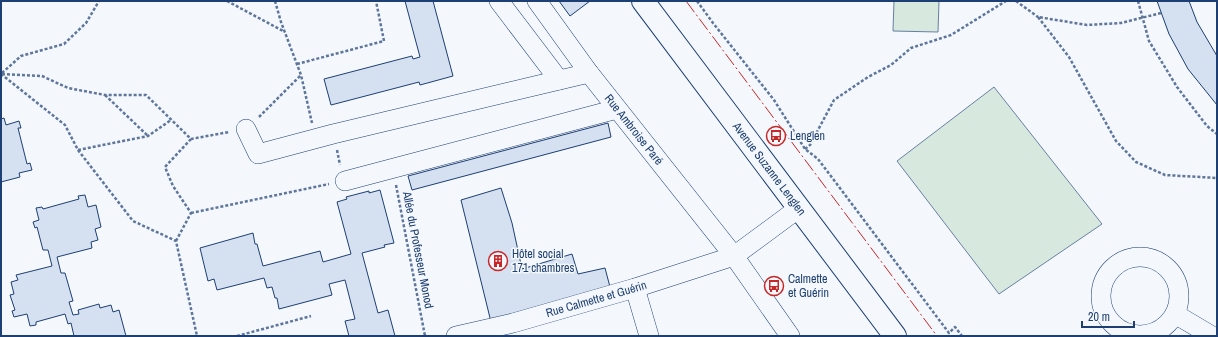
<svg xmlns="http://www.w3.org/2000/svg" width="1218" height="337" font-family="'Archivo Narrow',sans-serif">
<rect width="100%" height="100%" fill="#f4f7fb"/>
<!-- green -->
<path fill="#d7e8df" stroke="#687fa3" d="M894 1H939L938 32 893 31Z
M994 87 1102 224 999 294 897 161Z"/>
<!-- building -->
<path fill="#d5e0f0" stroke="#1d3f73" d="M405 1H433L453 76 420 85 419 82 331 105 324 79 412 56 413 59 420 57Z
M559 1H590L570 16Z
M1157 1H1189L1197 22 1217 56V105L1188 69 1169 34Z
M4 118 6 125 19 121 21 128H18L27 164 30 163 32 170 19 173 20 177 1 182V119Z
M608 123 611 137 412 190 408 176Z
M501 188 512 223 522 269 572 254 578 274 605 268 610 287 491 322 461 200Z
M380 190 394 243 384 245 385 247 362 253 378 313 388 310 395 336H349L345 321 355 319 345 280 329 284 332 295 279 309 277 298H275L272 287 267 288 264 278 217 290 214 279 208 281 200 248 253 233 255 244H257L263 266 320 251 323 262 351 254 337 202 347 199 346 197 369 191V193Z
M85 195 88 207 96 205 101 227 95 229 98 240 91 242 92 248 57 257 61 273H65L73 301 69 302 73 315 79 314 78 310 99 304 100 308 111 305 113 312 119 310 126 336H74L71 323 68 324 65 314 36 322V325L30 326 27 314 14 317 12 311 15 310 10 295 14 294 11 282 18 280 16 275 52 266 48 250H43L37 227 35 228 33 222 39 220 36 208 42 207 43 209 79 199 78 196Z"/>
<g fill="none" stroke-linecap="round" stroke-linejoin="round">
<!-- minor casing -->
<g stroke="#1d3f73" stroke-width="20">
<g id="minor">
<path d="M499 1 559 80"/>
<path id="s1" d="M537 1 589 73 734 256 790 336"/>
<path d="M246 129 258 154 333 134 589 73"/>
<path d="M345 181 617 109"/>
<circle cx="1140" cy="296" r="39"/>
<path d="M635 288 649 336"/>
<path d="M1175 314 1212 336"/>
<path id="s2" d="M456 336 513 323 635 288 734 256 799 208"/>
</g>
</g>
<!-- major casing -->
<g stroke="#1d3f73" stroke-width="24">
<g id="major">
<path id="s3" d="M643 1 895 336"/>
</g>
</g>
<!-- path -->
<path stroke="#5e769c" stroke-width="2.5" stroke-dasharray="3 2" stroke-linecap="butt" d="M227 1 285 32
M275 1 281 22 301 75 312 123
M697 1 713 23 774 100 805 149 818 159 949 333 955 327 962 336
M1016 1 1038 17
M1138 1 1149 41 1177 87 1207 126 1217 134
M1161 13 1121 23 1087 25 1038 17 1069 57 1116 141 1136 162 1165 175 1217 178
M297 64 384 41 376 1
M2 73 21 56 64 44 86 23 99 1
M1 74 65 125 78 150 133 221 176 241 197 336
M2 74 42 76 68 88 105 95H146L191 139 229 132
M105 95 147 135
M259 117 301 75
M805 149 810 145 834 100 868 77 891 65 911 48 951 35 1006 1
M78 150 148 136 171 120
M337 150 340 165
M396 185 425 336
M191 213 329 184
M176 241 191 213 173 186 165 167 191 139
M237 336 311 316"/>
<!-- minor -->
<use href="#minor" stroke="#f4f7fb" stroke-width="19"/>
<!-- major -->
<use href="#major" stroke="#f4f7fb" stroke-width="22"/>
<!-- power -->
<path stroke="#c62828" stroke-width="1" stroke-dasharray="14 3 2 3" stroke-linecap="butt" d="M686 1 937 336"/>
</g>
<!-- icons -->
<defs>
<g id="bus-ring" transform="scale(1)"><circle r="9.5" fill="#f4f7fb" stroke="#c62828" stroke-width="1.5"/><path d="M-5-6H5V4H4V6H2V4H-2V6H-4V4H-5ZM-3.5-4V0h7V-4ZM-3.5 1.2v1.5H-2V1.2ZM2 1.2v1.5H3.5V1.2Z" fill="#c62828"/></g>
<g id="building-ring" transform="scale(1)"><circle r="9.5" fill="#f4f7fb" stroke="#c62828" stroke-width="1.5"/><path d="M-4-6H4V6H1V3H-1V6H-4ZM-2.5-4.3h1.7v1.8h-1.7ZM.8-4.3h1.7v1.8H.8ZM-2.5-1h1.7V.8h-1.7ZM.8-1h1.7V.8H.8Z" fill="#c62828"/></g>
</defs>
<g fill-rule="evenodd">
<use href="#bus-ring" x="776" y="136"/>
<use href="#building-ring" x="498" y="261"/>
<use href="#bus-ring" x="774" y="286"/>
</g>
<g text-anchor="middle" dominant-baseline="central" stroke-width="3" stroke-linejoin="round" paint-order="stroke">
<!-- street labels -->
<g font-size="12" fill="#1d3f73" stroke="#f4f7fb">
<text stroke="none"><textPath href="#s1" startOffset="161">Rue Ambroise Paré</textPath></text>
<text stroke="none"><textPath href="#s3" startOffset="210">Avenue Suzanne Lenglen</textPath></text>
<text transform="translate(418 250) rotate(79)">Allée du Professeur Monod</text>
<text stroke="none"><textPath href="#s2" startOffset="145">Rue Calmette et Guérin</textPath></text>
</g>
<!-- poi labels -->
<g font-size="12" fill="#1d3f73" stroke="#f4f7fb" text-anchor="start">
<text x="790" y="136">Lenglen</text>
<text x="512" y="254">Hôtel social<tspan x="512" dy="14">171 chambres</tspan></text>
<text x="788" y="279">Calmette<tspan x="788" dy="14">et Guérin</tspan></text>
</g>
</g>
<!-- border -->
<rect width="1218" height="337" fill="none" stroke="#1d3f73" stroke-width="4"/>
<!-- scale -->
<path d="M1082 321v6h52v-6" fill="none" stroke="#1d3f73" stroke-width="2"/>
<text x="1088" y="321" font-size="12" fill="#1d3f73" stroke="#f4f7fb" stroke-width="3" paint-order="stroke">20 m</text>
</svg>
